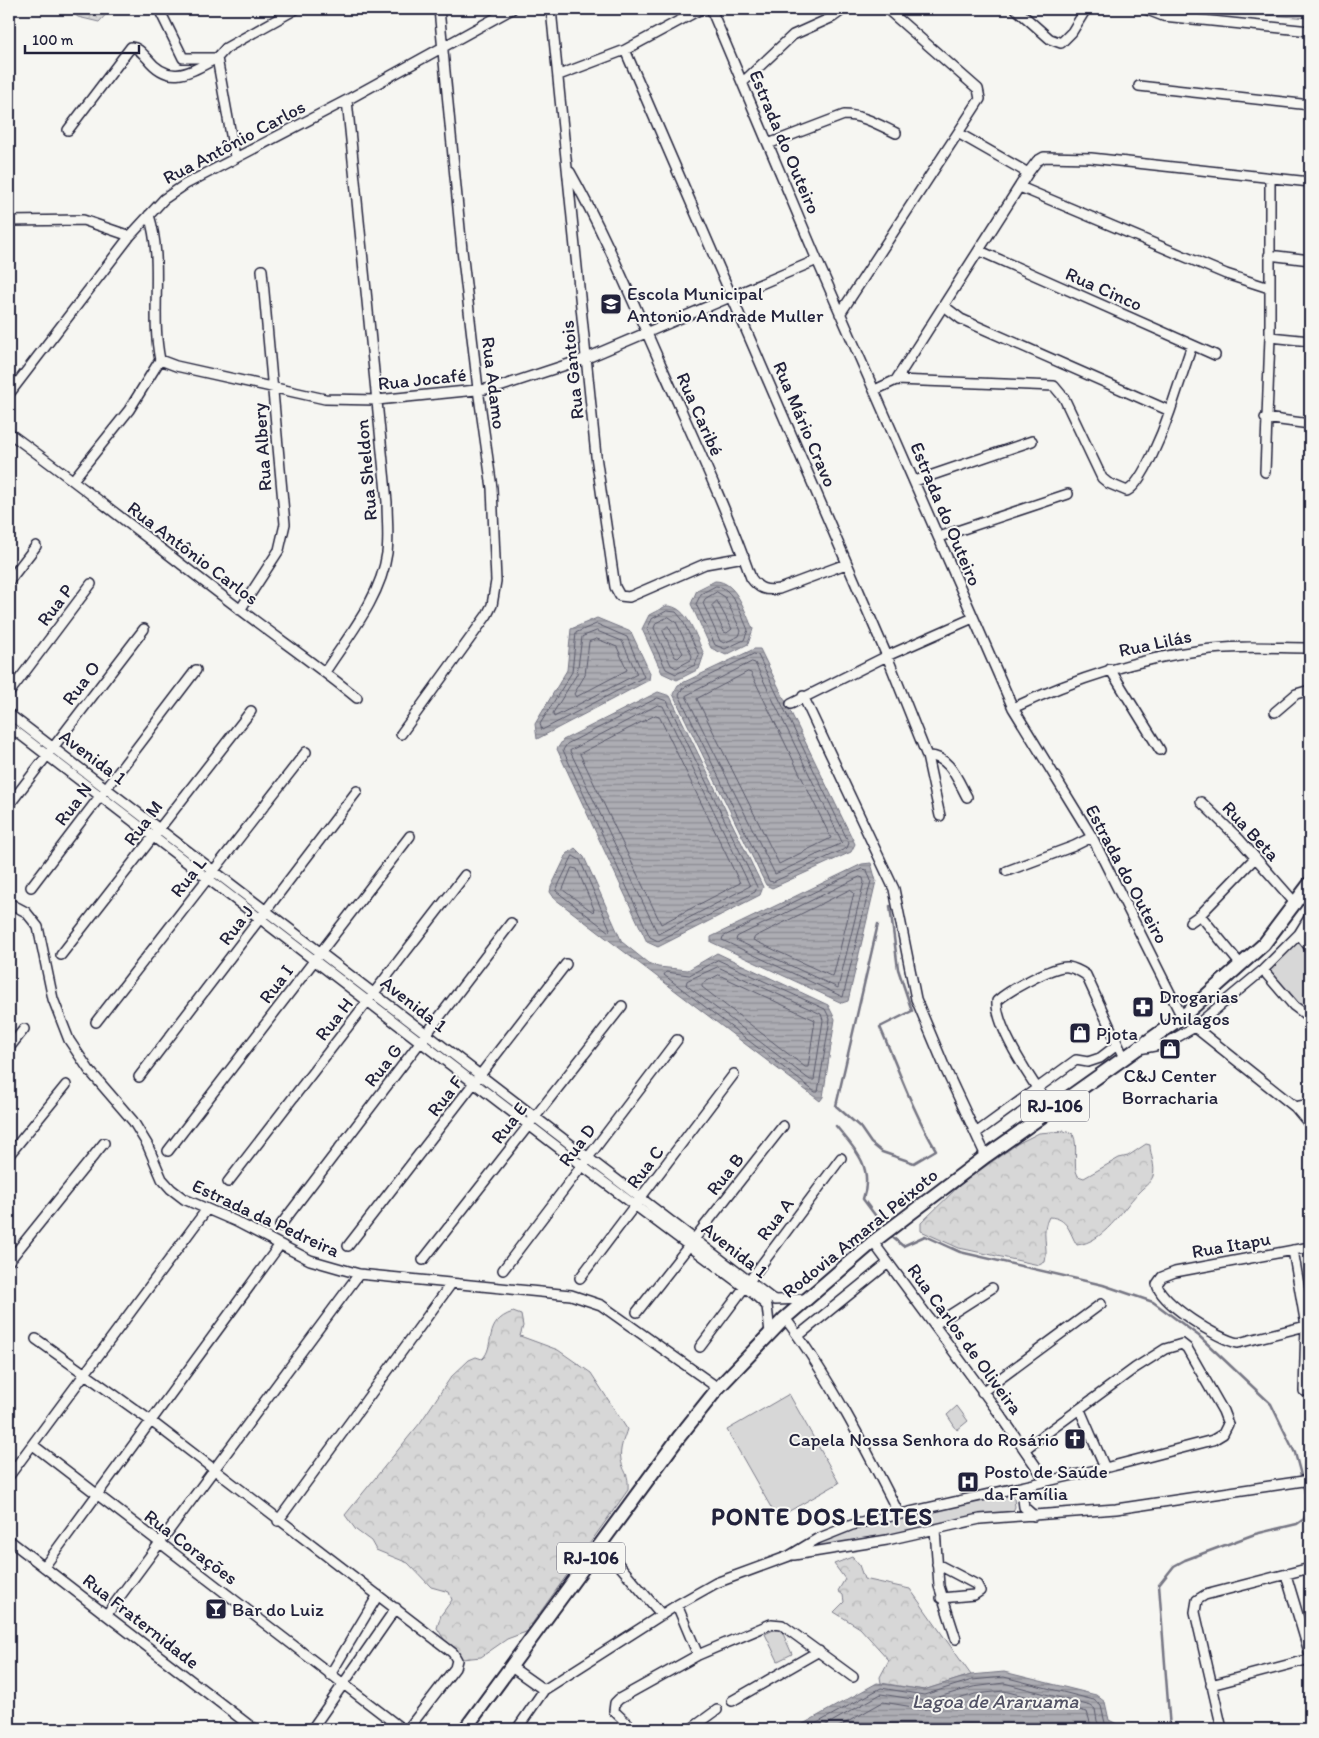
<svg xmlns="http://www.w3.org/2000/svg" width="1319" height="1738" font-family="Itim,sans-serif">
<defs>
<pattern id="forest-crowns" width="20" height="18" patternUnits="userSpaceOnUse" patternTransform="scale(1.25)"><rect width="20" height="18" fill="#d7d7d7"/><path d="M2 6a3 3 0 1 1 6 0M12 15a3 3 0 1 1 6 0" fill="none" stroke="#b8b8b9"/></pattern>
<pattern id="water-rules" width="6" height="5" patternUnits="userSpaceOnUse" patternTransform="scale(1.25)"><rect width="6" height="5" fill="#adadb3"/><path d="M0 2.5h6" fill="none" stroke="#8c8c93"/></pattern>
</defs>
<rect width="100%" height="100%" fill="#f6f6f2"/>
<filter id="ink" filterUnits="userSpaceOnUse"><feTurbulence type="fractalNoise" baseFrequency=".02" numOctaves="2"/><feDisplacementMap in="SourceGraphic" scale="10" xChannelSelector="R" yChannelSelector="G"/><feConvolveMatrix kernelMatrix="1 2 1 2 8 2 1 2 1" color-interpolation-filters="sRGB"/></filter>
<g filter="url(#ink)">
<!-- green -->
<path fill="#d7d7d7" stroke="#7c7c89" d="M1194 9H1310V18L1210 11Z
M1301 941 1310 953V1006L1308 1010 1304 1009 1269 969 1295 942Z
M789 1394 839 1483 777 1518 727 1430Z
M957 1406 968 1421 957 1430 947 1415Z
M1008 1493 1014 1498 1015 1507 1012 1513 821 1549 819 1542 853 1529Z
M780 1627 792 1654 778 1661 765 1634Z"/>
<!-- forest -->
<path fill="url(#forest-crowns)" stroke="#7c7c89" d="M67 9H111L99 22 78 17Z
M1064 1131 1073 1134C1079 1148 1072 1166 1078 1176L1084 1178 1119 1158 1128 1156 1146 1144 1150 1145C1150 1155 1156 1166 1153 1176 1150 1184 1143 1187 1138 1193 1121 1211 1104 1242 1077 1245 1069 1233 1069 1218 1049 1217 1040 1232 1049 1247 1045 1262L1039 1265 959 1248 921 1231V1223L962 1183 1017 1144 1039 1133Z
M513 1312 521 1315 523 1326 520 1336 558 1350 591 1373 627 1429C624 1439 619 1449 621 1460 624 1474 629 1472 628 1490L526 1632 507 1639 481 1657 462 1659 447 1644 437 1628 441 1615 452 1600 449 1592 431 1587 408 1563 376 1550 371 1541 356 1530 345 1515 420 1423 451 1377 469 1360 476 1357 482 1359C496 1347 482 1322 513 1312Z
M852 1557 859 1565 864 1579 910 1589 971 1675 924 1690 881 1683 880 1677 889 1660 860 1628 834 1612 844 1602 843 1595 838 1591 845 1579 834 1564Z"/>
<!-- water -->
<path fill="url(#water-rules)" stroke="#757583" d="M715 581C737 581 745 613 753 629L748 644 726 655 711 648 691 604 697 590Z
M666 606C688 605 696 638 704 654L699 669 677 680 662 673 642 629 649 615Z
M597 618 631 632 650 673 649 680 537 739 535 724 567 670 571 629Z
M754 649H760L855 844 851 852 772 888 766 885 673 694 678 685Z
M658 692 670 696 763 887 760 895 658 947 647 942 557 749 563 740Z
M575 848 584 857 622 942 648 963 658 967 688 970 717 953 828 1005 835 1019 823 1097 820 1101 555 899 550 892 551 887 567 854Z
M871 863 876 881 848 1001 842 1003 711 942V937L862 864Z
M1004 1672 1096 1695 1105 1702 1109 1720 1127 1729H794L877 1683 924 1690 971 1675Z"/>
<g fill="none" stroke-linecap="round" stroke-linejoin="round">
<!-- shore -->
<path stroke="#5a5a6b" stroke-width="1" d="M716 586C733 586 742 617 748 630L744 640 725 649 715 645 696 604 701 594Z
M717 592 725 597 741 631 739 636 724 643 720 641 703 603 705 599Z
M717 601 732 629 727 633 724 632 712 606Z
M667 611 676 612 682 619 699 655 695 665 676 674 666 669 647 629 652 619Z
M669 617 676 622 692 656 691 660 676 668 671 665 654 628 656 623Z
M597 624 627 637 644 677 542 730 540 724 572 672 576 633Z
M668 626 683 653 678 658 675 657 663 631Z
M597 631 622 641 637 674 554 717 553 713 577 674 582 637Z
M597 639 617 647 627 670 576 697 574 694 585 675 589 642Z
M754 654 758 655 849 843 847 848 773 882 769 881 679 695 682 689Z
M752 662 755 663 842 842 840 844 775 874 686 696Z
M748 672 751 673 831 838 779 864 697 699Z
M658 698 667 701 757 887 755 892 658 941 650 937 563 750 567 744Z
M658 705 663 706 750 886 658 934 570 751Z
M656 715 659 716 740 883 661 924 580 754Z
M573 856 580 860 610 929 609 932 556 891Z
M572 868 577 869 594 909 593 912 563 890Z
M862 869 867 870 871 881 843 997 722 940 723 937Z
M860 877 863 878 864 882 838 988 736 940 737 937Z
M850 890 854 893 833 977 753 940 755 937Z
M718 960 825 1009 830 1019 818 1092H815L664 975 666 972 689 975Z
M718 967 821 1014 823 1020 814 1080H810L686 985 687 981Z
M719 975 815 1020 808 1067H805L702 987V984Z
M806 1729 881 1688 924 1695 972 1680 1004 1677 1094 1700 1101 1706 1105 1723 1114 1729
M819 1729 881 1694 925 1701 973 1687 1004 1683 1091 1706 1095 1709 1097 1721 1102 1729
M835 1729 883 1702 925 1709 975 1694 1004 1691 1087 1712 1092 1729"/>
<!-- stream -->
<path stroke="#757583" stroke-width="2.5" d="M878 924 836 1106 860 1127 871 1143 882 1152 914 1163 936 1150C913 1112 898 1068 880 1027L912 1011 898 969 890 906
M836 1126C855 1149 874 1167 863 1199L878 1219
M891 1236 903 1246 925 1236 960 1252 1103 1285 1153 1302 1199 1336 1271 1404 1295 1453 1302 1479
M1170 1729 1159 1585 1174 1566 1185 1560 1255 1534 1297 1524 1304 1519 1308 1506 1303 1484"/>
<!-- minor casing -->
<g stroke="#22223b" stroke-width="12">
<path id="minor" d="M159 9 183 58H214
M551 9 596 456 615 587 620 596 629 597 705 564 744 557
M711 9 817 260 1013 708 1092 837 1182 1017 1295 1107 1310 1125
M1016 9 1050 39 1061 43 1072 32 1086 9
M1145 9 1163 16 1310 31
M625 50 887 656 927 756 940 816
M559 75 625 50 701 9
M743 82 793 35 833 17 844 9
M1139 86 1310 105
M68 130 131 47C139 48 142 53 147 58 170 87 190 72 217 58
M958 133 1028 173
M768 144 844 115C863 115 879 125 896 133
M235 157 217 58 226 48 296 9
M570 172C605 234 632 300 661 365 692 435 725 505 751 578 759 589 765 591 779 589L846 564
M1020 187 1226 274 1269 288
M9 221 83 220 130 236
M980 251 1215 355
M1269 255 1310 260
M840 314 980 99 978 89 887 9
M1270 337 1310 341
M160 360 176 366 325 399 377 400 496 388 587 358 817 260
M896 380 1028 173 1037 161 1044 157 1091 158 1310 182
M875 390 896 380 1054 386 1064 398 1102 478 1108 483 1127 491C1143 483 1164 429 1170 411L961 319 944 306
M9 394 130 236 164 199 186 184 347 100 512 9
M1170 411 1192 345
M1265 418 1310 424
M9 433C85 488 158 547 233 604 274 636 317 665 357 698
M1265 472 1270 337V178
M73 480 129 410 160 360C150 312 164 262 149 215
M915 481 1032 441
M939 537 1068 494
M9 581 36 546
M240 610 279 550 285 524 262 270
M1110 669 1160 750
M325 672C349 635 381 597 387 553 389 536 387 519 387 502L347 100
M9 693 91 584
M803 696 894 889 916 999 945 1068 986 1156
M791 704 887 656 973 618
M1013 708C1074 679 1136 659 1203 650 1238 645 1275 648 1310 648
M1275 712 1296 694 1310 690
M9 714 771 1298 775 1300 806 1299
M9 726 581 1165 755 1295 767 1306 770 1333
M401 734 487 615 492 605 496 581 492 488 478 389 462 250 439 9
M927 756C949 754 958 781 967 797
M1201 802 1239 839 1296 904
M9 805 144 629
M1007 871 1074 846 1092 837
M31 887 196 670
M9 903 26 912 38 927 53 999 69 1040 89 1070 133 1121 147 1144 162 1179 171 1189 184 1199 235 1221 310 1260 359 1274 571 1295 601 1305 718 1388
M1200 915 1241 965
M1190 922 1200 915 1255 858
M1299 934 1310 948
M61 955 251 711
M1263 970 1294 1006 1310 1018
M96 1022 306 752
M9 1048 24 1029
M1139 1049 1165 1044 1193 1028 1263 970 1299 934 1310 916
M139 1077 357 791
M1295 1107 1310 1104
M1052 1108C1035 1087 995 1027 997 1001 1008 991 1054 965 1068 967 1074 968 1080 971 1086 975L1124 1058
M976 1133 1076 1060 1088 1062 1100 1058 1117 1045
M168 1151 410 836
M9 1155 66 1085
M228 1182 465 875
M280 1226 511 923
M873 1242 1004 1420 1046 1481
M348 1246 566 964
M1293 1250 1306 1326 1304 1391
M423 1260 622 1006
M9 1261 104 1143
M503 1270 677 1040
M580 1278 734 1074
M637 1312 783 1126
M785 1318C830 1378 865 1447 899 1514
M934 1325 992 1288
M1306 1326 1238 1343C1219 1340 1160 1303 1157 1284L1162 1277 1175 1272 1310 1247
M798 1336 888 1263
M36 1339 151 1421 453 1653 457 1660 455 1668 408 1729
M700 1347 841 1158
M982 1392 1101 1304
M1080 1410 1105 1468
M33 1445 402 1729
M9 1476 207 1209
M1032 1485 1023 1499 1024 1507 1034 1516
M278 1521 451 1284
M935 1529 939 1586 956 1639
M9 1540 254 1729
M601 1544 662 1615
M794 1555 887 1540 980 1519 1116 1509 1310 1480
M937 1564 977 1585 980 1591 974 1595 941 1598
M44 1567 279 1246
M1286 1575 1310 1655
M677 1605 698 1655
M107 1614 359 1274
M510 1666 544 1690
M330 1675 378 1595
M1211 1685 1310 1659
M732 1701 819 1651
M312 1729 396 1608
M517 1729 544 1690 677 1605 716 1583 789 1556 817 1539 852 1525 1105 1468 1213 1440 1223 1434 1228 1424 1223 1411 1187 1348 1182 1344 1165 1349 1135 1368 1025 1449
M633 1729 614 1711 615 1703 619 1699 698 1655 771 1624 782 1625 853 1677
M691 1729 717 1710
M1222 1729 1195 1612 1197 1600 1205 1595 1310 1568"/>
</g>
<!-- highway casing -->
<g stroke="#22223b" stroke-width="16">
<path id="highway" d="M465 1729 679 1437 718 1388 785 1318 873 1242 986 1156 1182 1017 1264 944 1310 883"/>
</g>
<!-- minor -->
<use href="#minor" stroke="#f6f6f2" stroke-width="9"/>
<!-- highway -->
<use href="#highway" stroke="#f6f6f2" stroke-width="12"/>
</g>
</g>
<!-- icons -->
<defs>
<g id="school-square" transform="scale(1.125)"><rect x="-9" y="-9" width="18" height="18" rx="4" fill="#22223b" stroke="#f6f6f2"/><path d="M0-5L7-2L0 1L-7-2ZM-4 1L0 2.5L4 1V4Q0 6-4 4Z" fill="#fff"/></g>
<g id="pharmacy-square" transform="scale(1.125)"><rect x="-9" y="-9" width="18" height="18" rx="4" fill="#22223b" stroke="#f6f6f2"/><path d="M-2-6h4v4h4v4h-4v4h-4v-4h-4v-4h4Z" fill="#fff"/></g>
<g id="shop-square" transform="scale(1.125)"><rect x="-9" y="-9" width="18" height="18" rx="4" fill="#22223b" stroke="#f6f6f2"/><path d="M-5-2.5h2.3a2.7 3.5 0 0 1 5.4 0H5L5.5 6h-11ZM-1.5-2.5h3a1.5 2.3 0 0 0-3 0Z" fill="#fff"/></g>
<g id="church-square" transform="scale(1.125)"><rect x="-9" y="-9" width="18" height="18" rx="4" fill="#22223b" stroke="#f6f6f2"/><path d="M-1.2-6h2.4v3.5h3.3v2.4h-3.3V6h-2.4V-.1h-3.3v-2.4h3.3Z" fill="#fff"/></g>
<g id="hospital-square" transform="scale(1.125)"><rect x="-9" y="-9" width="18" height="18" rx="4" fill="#22223b" stroke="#f6f6f2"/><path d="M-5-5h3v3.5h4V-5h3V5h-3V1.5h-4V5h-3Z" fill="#fff"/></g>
<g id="bar-square" transform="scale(1.125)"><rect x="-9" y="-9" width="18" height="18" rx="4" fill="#22223b" stroke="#f6f6f2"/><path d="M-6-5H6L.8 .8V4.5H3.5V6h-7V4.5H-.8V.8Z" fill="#fff"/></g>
</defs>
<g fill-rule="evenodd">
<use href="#school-square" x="611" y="304"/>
<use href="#pharmacy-square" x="1143" y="1007"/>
<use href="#shop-square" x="1080" y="1033"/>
<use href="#shop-square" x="1170" y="1049"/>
<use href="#church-square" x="1075" y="1439"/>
<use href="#hospital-square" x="968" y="1482"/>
<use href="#bar-square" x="216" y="1609"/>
</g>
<g text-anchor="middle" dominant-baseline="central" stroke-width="4" stroke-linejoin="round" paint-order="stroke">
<!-- shield labels -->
<g fill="#f6f6f2" stroke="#626272" stroke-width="1">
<rect x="1021" y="1090.5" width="68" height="31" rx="4"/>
<rect x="557" y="1542.5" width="68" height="31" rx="4"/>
</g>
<g font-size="18" font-weight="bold" fill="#22223b">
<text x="1055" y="1106">RJ-106</text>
<text x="591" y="1558">RJ-106</text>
</g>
<!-- street labels -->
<g font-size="19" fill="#22223b" stroke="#f6f6f2">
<text transform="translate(234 142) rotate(-28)">Rua Antônio Carlos</text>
<text transform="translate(785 142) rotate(67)">Estrada do Outeiro</text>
<text transform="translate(1104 289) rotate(24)">Rua Cinco</text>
<text transform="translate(572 370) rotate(-96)">Rua Gantois</text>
<text transform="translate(422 379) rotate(-6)">Rua Jocafé</text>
<text transform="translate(494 383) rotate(83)">Rua Adamo</text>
<text transform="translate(700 414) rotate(66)">Rua Caribé</text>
<text transform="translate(805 424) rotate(67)">Rua Mário Cravo</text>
<text transform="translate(262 447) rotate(-94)">Rua Albery</text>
<text transform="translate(366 470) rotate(-95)">Rua Sheldon</text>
<text transform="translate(946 514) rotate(67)">Estrada do Outeiro</text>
<text transform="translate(193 553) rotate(37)">Rua Antônio Carlos</text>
<text transform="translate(55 605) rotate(-53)">Rua P</text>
<text transform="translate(1155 643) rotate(-12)">Rua Lilás</text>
<text transform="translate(81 683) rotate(-53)">Rua O</text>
<text transform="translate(93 757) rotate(37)">Avenida 1</text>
<text transform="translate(73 804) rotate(-53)">Rua N</text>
<text transform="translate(143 823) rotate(-53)">Rua M</text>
<text transform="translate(1251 831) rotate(47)">Rua Beta</text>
<text transform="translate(1127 874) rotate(62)">Estrada do Outeiro</text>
<text transform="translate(188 877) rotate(-52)">Rua L</text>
<text transform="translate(236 925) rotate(-53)">Rua J</text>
<text transform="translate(276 984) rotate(-53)">Rua I</text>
<text transform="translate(414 1004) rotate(38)">Avenida 1</text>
<text transform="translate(334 1019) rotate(-52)">Rua H</text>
<text transform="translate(383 1065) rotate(-52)">Rua G</text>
<text transform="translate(445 1096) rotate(-52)">Rua F</text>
<text transform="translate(509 1123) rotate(-52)">Rua E</text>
<text transform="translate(577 1145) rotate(-53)">Rua D</text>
<text transform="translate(645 1167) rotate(-53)">Rua C</text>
<text transform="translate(725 1174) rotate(-52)">Rua B</text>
<text transform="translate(266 1218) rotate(25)">Estrada da Pedreira</text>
<text transform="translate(775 1219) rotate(-53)">Rua A</text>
<text transform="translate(860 1233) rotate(-39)">Rodovia Amaral Peixoto</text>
<text transform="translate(1231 1245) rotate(-10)">Rua Itapu</text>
<text transform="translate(735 1250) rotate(38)">Avenida 1</text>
<text transform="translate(965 1339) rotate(54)">Rua Carlos de Oliveira</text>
<text transform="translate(191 1547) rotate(37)">Rua Corações</text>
<text transform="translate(141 1621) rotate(38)">Rua Fraternidade</text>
</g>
<!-- poi labels -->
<g font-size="19" fill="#22223b" stroke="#f6f6f2" text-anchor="start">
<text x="627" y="293">Escola Municipal<tspan x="627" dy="22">Antonio Andrade Muller</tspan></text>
<text x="1159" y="996">Drogarias<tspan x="1159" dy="22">Unilagos</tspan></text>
<text x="1096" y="1033">Pjota</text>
<text x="1170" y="1075" text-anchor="middle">C&amp;J Center<tspan x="1170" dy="22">Borracharia</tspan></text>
<text x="1059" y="1439" text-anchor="end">Capela Nossa Senhora do Rosário</text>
<text x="984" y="1471">Posto de Saúde<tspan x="984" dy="22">da Família</tspan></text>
<text x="232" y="1609">Bar do Luiz</text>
</g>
<!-- water labels -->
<g font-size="20" font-style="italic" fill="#535365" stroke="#f6f6f2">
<text x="995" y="1701">Lagoa de Araruama</text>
</g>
<!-- district labels -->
<g font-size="24" font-weight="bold" letter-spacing="1" fill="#22223b" stroke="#f6f6f2">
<text x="822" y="1516">PONTE DOS LEITES</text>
</g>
</g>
<!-- margin -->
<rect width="1319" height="1738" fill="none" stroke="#f6f6f2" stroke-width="30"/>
<rect x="15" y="15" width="1289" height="1708" fill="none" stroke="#22223b" stroke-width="2" filter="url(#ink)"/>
<!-- scale -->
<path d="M25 45v8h114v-8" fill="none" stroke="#22223b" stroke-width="2.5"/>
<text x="32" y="45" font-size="15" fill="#22223b" stroke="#f6f6f2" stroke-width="4" paint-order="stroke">100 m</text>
</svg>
